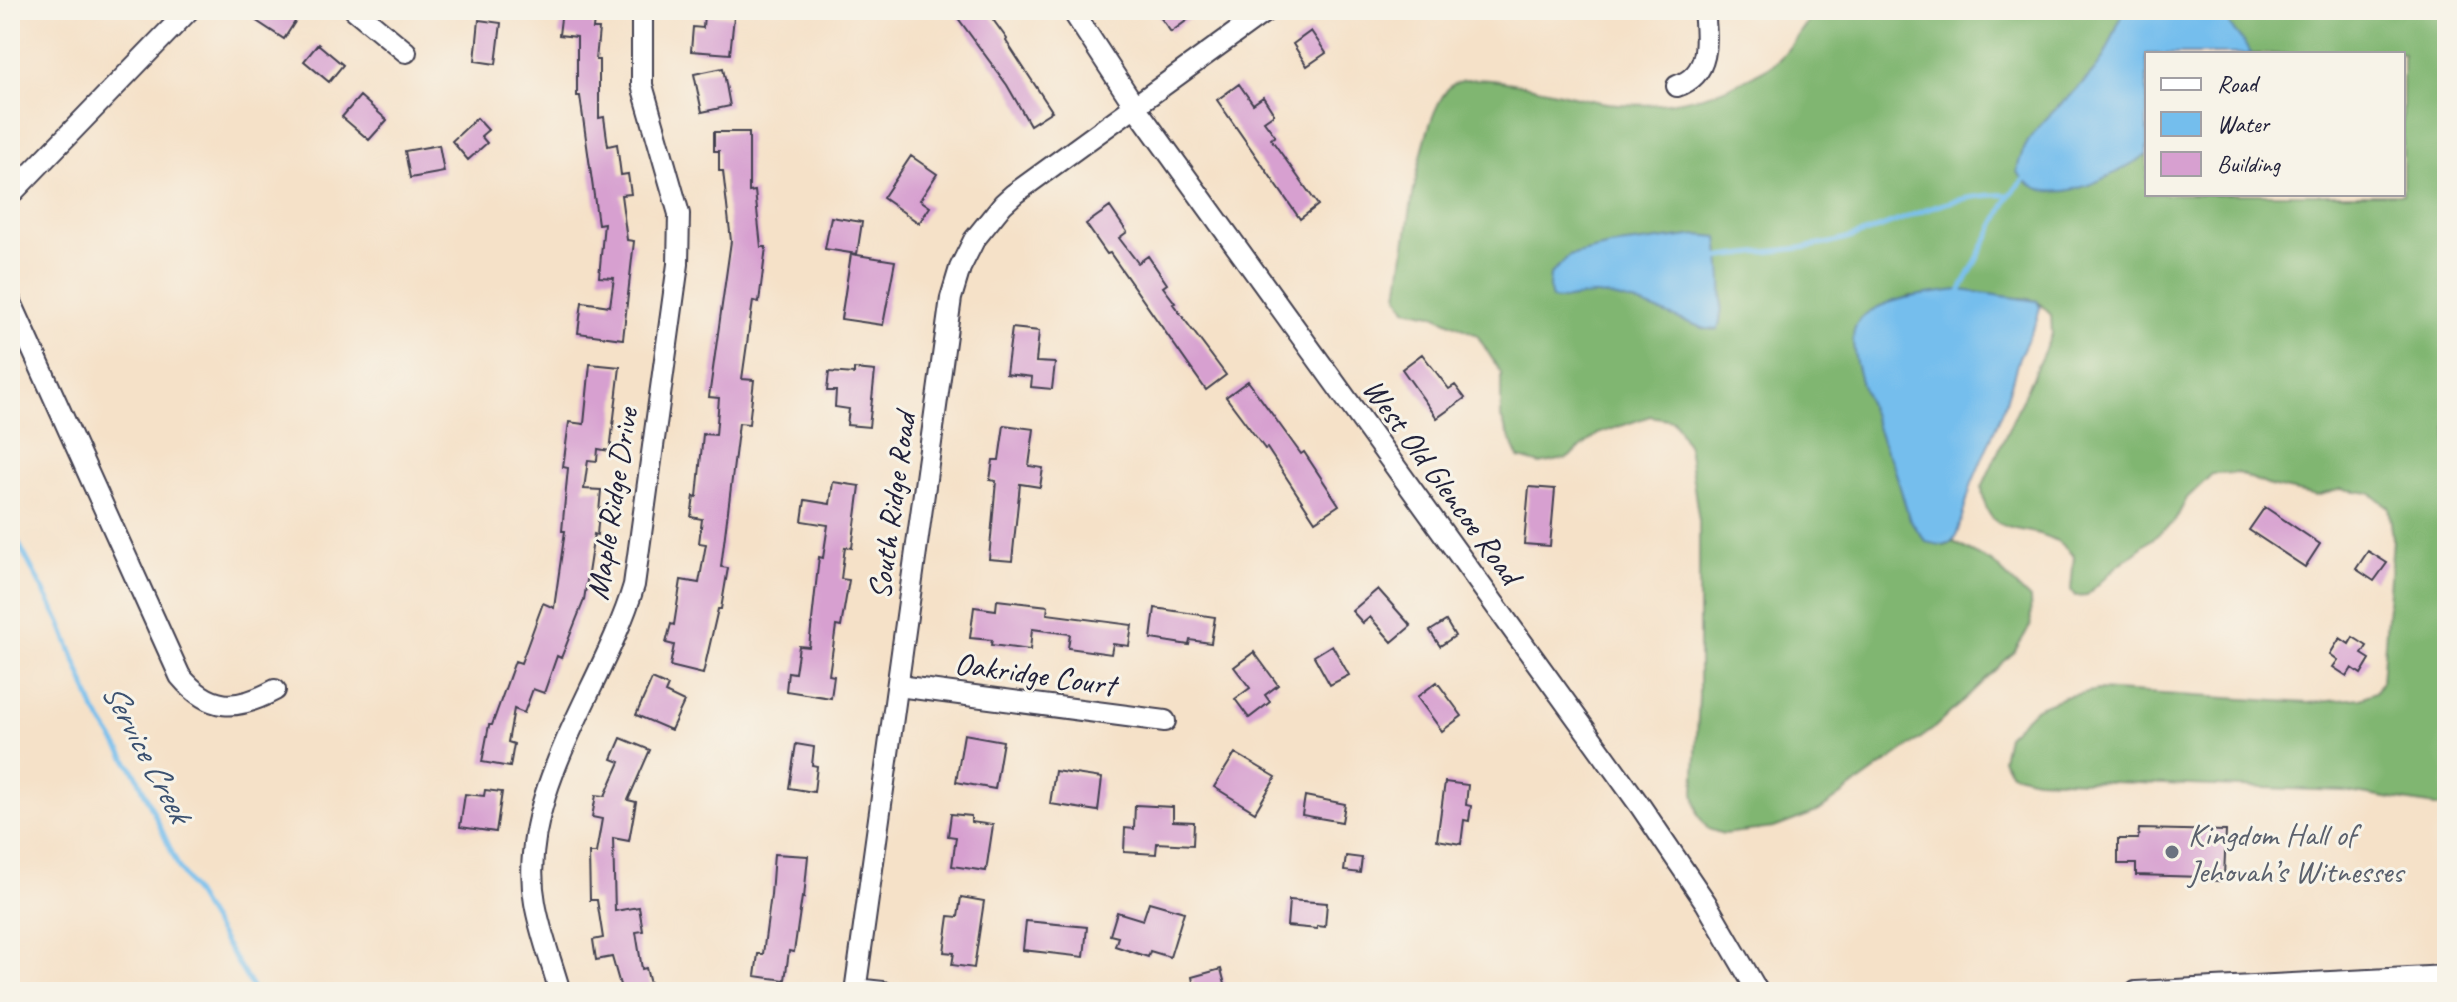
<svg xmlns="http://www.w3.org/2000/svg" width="2457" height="1002" font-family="Caveat,sans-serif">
<rect width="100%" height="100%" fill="#f7f3e8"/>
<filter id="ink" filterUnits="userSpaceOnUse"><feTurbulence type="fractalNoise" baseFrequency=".0125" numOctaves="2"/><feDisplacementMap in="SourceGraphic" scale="16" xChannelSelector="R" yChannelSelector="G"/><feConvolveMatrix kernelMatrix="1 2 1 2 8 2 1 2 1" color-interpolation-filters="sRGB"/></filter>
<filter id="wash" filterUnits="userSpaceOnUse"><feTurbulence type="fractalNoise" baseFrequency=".006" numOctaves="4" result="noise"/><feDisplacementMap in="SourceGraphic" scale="32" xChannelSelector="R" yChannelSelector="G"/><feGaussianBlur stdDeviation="1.8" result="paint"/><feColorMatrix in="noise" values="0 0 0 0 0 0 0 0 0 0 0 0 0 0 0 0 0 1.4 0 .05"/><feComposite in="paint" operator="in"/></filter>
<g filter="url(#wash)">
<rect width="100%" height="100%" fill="#f5e1c8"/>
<!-- forest -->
<path fill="#80b671" stroke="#516c56" stroke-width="2" fill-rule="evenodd" d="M1816 10H2447V808L2343 791 2036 779 2011 773 2002 759 2007 736 2036 708 2064 697 2098 690 2308 703 2360 698 2376 692 2382 681 2393 539 2389 507 2370 493 2342 489 2316 496 2270 486 2238 473 2212 474 2187 498 2175 521 2115 568 2087 595 2075 596 2071 590 2074 556C2068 551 2062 544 2055 540 2021 522 1986 541 1982 487L2052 334 2051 315 2037 301 2023 298 1910 296 1870 312 1855 356 1886 451 1944 546 1953 542 1993 563 2030 599 2031 625 2014 652 1932 730 1819 811 1774 828 1723 834 1708 829 1698 815 1694 793 1699 697V521L1688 446 1673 420 1650 416 1598 434 1568 458 1540 464 1519 458 1501 418V373L1477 335 1432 314 1406 309 1398 295C1405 250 1419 111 1452 85 1476 66 1574 99 1607 103 1657 109 1710 100 1754 75 1760 71 1769 68 1775 63 1791 49 1803 27 1816 10ZM2147 54H2403V194H2147Z"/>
<!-- water -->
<path fill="#74beed" stroke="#4b7094" stroke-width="2" d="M2124 10H2218L2252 54H2147V155C2111 175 2051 216 2017 172 2022 129 2067 103 2094 71 2109 53 2114 31 2124 10Z
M1698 235 1718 237C1721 266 1726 301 1718 330L1706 329C1671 317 1634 298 1596 295 1582 294 1565 303 1552 299L1549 287 1550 275 1569 256 1610 246Z
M1961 290 2037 301 2040 307 2037 320 2019 357 2005 405 1972 483 1957 534C1950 549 1940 545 1926 542L1909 518 1893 463 1886 451C1877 425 1843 349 1856 325 1871 298 1934 293 1961 290Z"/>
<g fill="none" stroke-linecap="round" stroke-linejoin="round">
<!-- stream -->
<path stroke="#74beed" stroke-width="5" d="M1717 258C1757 251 1799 251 1839 241 1898 226 1948 191 2010 195
M1960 297 1961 290 2010 195 2026 177
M10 527 60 622 95 711 137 776 179 868 255 992"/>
</g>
<g id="blocks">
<!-- building -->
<path fill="#d7a0d0" d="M262 10H288L298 17 284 39 255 20Z
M562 10H595L593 29H599L596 60H599V118L604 117 608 146 617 144 621 175 628 174 631 194 621 195 627 240 634 241 623 339 578 333 582 302 610 306 614 278 599 277 604 223 598 224 580 96H577V37L559 35Z
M952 10H986L1007 39 1006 41 1052 111 1030 125 1007 85Z
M1155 10H1201L1171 32Z
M704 14 734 17 730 54 691 51 693 27 703 28Z
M479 20 501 23 496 64 475 61Z
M1311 31 1326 53 1307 66 1293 44Z
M318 44 343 65 329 82 304 61Z
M723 68 730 106 702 112 694 74Z
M1239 84 1253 104 1263 97 1274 114 1264 121 1275 136 1271 139 1318 205 1300 219 1217 100Z
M360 96 387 120 369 140 342 117Z
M477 118 488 130 481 136 487 143 468 160 452 141Z
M714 132H749V192L755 191 761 247H766L759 302 753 301 742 379 754 380 749 424 739 423 721 567 728 568 721 609H718L703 674 670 666 674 645 666 643 671 624 674 625 681 580 699 583 706 544 699 543 702 519 691 517 694 496 697 497 703 434 716 435 719 398 709 397 731 241 723 171H719V151H714Z
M439 145 444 172 410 178 405 151Z
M911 156 937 174 920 200 930 207 919 223 883 198Z
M1110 207 1127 232 1119 238 1138 263 1148 256 1167 284 1163 287 1175 303 1173 304 1226 375 1206 390 1110 253 1107 254 1086 224Z
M831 217 862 222 857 254 825 249Z
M851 254 895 261 883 325 841 319Z
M1012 328 1039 331 1036 362 1055 363 1052 389 1031 387 1032 377 1006 374Z
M1422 354 1449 389 1455 385 1465 398 1437 418 1402 369Z
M590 364 620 367 610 451 598 449 597 461 588 460 584 489 601 490 597 535 594 534 584 600 561 658 557 656 544 693 533 689 524 713 514 709 508 742 514 744 510 767 482 762 489 725H492L515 661 521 663 543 603 554 608 565 531H562L568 468 563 467 569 422 584 424Z
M854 369 875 371 869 427 847 425 849 409 835 407 836 391H827L829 372 854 374Z
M1248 381 1301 454 1304 452 1339 505 1315 521 1267 448 1265 449 1226 397Z
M1004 425 1034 429 1029 466 1043 468 1040 487 1020 484 1012 561 989 559 996 481 990 480 993 460H999Z
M833 482 860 486 852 548 845 547 841 579 849 580 841 627 836 626 829 675 834 676 831 698 786 691 788 672 795 673 799 646 809 647 819 557 823 558 828 525 802 521 805 500 830 504Z
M1529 487 1555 489 1550 546 1524 544Z
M2265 507 2320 544 2305 567 2249 530Z
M2368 551 2387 563 2374 581 2356 569Z
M1378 589 1411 626 1392 642 1370 617 1363 623 1352 611Z
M997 600 1048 606 1047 614 1132 625 1129 646 1113 644 1111 654 1068 648 1070 634 1032 629 1030 650 991 645 992 640 970 638 974 607 996 610Z
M1155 608 1215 617 1211 643 1190 640 1189 645 1151 639Z
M1446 621 1455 636 1440 646 1430 631Z
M2353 637 2367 646 2362 654 2370 659 2361 674 2352 668 2347 676 2333 667 2338 660 2330 654 2340 638 2349 644Z
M1332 645 1349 675 1330 685 1314 656Z
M1254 652 1278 685 1265 695 1270 702 1249 718 1235 699 1250 688 1234 667Z
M652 679 668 686 665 693 684 702 671 730 636 715Z
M1437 682 1462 716 1442 731 1417 697Z
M964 734 1003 741 995 789 956 782Z
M621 738 650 750 628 800 636 802 629 841 613 838 615 911 639 907 643 931 636 932 642 969 646 968 652 992H622L612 957 596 960 593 940 603 938 597 900H590L589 853H596L602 819 592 817 596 795 605 796 620 762 612 759Z
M796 744 814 747 812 765 817 766 814 792 789 788Z
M1235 753 1276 777 1255 812 1214 787Z
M1055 771 1102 778 1098 811 1050 804Z
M1445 782 1468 785 1466 805 1471 806 1469 821 1464 820 1461 844 1437 840Z
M485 790 502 792 496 832 460 827 465 794 484 796Z
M1305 796 1345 804 1342 822 1302 815Z
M1135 805 1173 807V821L1194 822 1193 845 1157 843 1156 854 1124 852 1125 828 1134 829Z
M951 814 971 816V822L993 825 986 871 952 866 956 837 948 836Z
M2139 829 2226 831 2224 876H2219V881L2202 880V877L2136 875V864H2118V839H2138Z
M774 854 808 856 804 898 802 897 794 952 789 951 785 980 755 976 758 954H763L771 895Z
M1346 856 1362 858 1360 873 1344 871Z
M961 897 984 901 974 968 952 965 954 953 944 952 949 916 958 917Z
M1289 900 1327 903 1325 927 1317 926V929L1287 926Z
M1149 902 1184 912 1170 957 1150 951 1148 957 1115 946 1118 937 1110 935 1117 912 1143 920Z
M1026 921 1087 927 1084 957 1023 950Z
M1221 969 1227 992H1195L1192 977Z"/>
</g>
</g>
<g filter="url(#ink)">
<use href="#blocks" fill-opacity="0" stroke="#423f50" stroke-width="2"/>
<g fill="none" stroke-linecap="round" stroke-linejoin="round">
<!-- minor casing -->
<g stroke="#423f50" stroke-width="24">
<path id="minor" d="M355 10 406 52
M1072 10 1134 105 1641 807 1706 903 1758 992
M1677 86C1711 75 1707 40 1704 10
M10 195 189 10
M10 300 180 676C210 712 236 711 275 690
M898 686 1165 721
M855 989 883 992
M560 992C552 963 540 933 535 903 515 796 605 684 634 585L678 264 679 214 642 85V10
M855 992 951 298 960 268 974 240 1003 204 1014 194 1267 10
M2136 992 2447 976"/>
</g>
<!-- minor -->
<use href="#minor" stroke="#fff" stroke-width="20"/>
</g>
</g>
<!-- markers -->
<circle fill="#6b7280" stroke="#f7f3e8" stroke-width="3" cx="2172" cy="852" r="8"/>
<g text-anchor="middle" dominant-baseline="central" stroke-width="6" stroke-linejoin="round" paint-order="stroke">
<!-- street labels -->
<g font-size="32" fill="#22223b" stroke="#f7f3e8">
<text transform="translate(1442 481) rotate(54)">West Old Glencoe Road</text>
<text transform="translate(612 504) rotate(-81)">Maple Ridge Drive</text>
<text transform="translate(892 506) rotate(-82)">South Ridge Road</text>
<text transform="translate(1035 674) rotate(8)">Oakridge Court</text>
</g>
<!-- worship labels -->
<g font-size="32" fill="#5b616d" stroke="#f7f3e8" text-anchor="start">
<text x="2188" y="834">Kingdom Hall of<tspan x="2188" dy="37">Jehovah’s Witnesses</tspan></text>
</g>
<!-- water labels -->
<g font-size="34" font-style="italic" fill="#3b5170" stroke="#f7f3e8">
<text transform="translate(147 752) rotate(62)">Service Creek</text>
</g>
</g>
<!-- margin -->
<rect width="2457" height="1002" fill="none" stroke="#f7f3e8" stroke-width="40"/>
<!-- legend -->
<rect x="2145" y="52" width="260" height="144" fill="#f7f3e8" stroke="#a29fa3" stroke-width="2"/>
<rect x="2161" y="78" width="40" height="12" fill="#ffffff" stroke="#a29fa3" stroke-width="2"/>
<text x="2217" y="92" font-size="24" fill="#22223b">Road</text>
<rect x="2161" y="112" width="40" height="24" fill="#74beed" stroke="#a29fa3" stroke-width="2"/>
<text x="2217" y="132" font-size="24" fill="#22223b">Water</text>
<rect x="2161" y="152" width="40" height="24" fill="#d7a0d0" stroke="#a29fa3" stroke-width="2"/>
<text x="2217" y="172" font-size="24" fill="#22223b">Building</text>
</svg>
